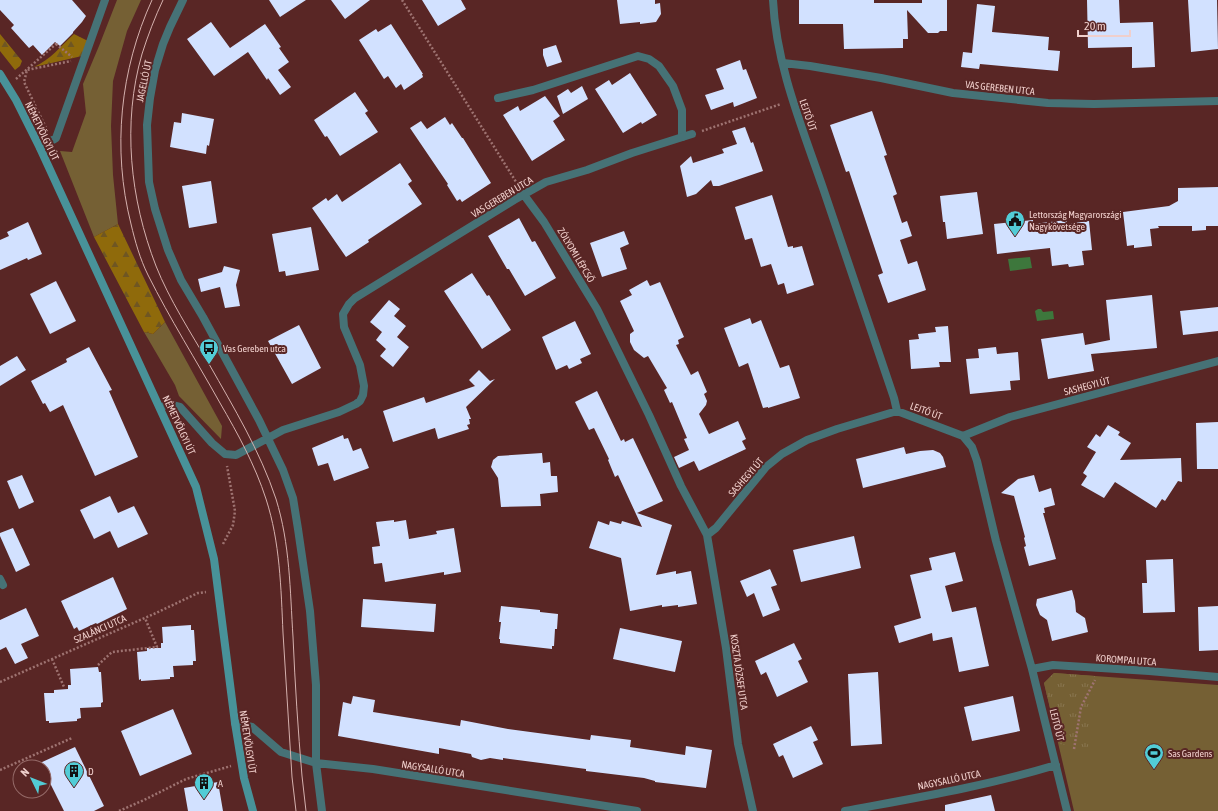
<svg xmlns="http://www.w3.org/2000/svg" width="1218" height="811" font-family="'Asap Condensed',sans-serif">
<defs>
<pattern id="forest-firs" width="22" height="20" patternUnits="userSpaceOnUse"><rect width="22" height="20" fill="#8f6a0b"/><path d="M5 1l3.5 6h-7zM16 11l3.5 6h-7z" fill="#6f5622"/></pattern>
<pattern id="park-tufts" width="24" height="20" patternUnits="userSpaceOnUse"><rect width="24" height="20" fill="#756034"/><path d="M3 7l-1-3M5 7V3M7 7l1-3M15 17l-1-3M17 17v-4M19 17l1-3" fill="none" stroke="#897650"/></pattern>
</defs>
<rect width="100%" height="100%" fill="#592625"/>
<!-- grass -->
<path fill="#756034" d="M117 0H141L127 31 113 81 111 126 113 175 118 224 94 237 60 151 72 152 86 113 83 84 99 46Z
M165 322 222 426 221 439 179 396 175 385 144 332 153 334Z
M1054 673 1218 685V811H1074L1044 683Z"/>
<!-- forest -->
<path fill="url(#forest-firs)" d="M0 34 22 61 20 66 15 70 0 51Z
M74 34 88 41 82 56 34 67C50 60 61 46 74 34Z
M118 224 165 322 153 334 144 332 94 237Z"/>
<!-- park -->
<path fill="url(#park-tufts)" d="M1054 673 1095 676 1088 748 1059 744 1044 683Z"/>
<!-- water -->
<path fill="#3d773c" d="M1030 257 1032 268 1010 271 1008 259Z
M1038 309H1041L1043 312 1053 311 1054 319 1037 321 1035 311Z"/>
<!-- building -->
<path fill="#d2e1ff" d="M0 0H72L86 16 82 22 73 32V33L60 46 55 42 42 55 33 45 29 48 11 28 14 25 0 10Z
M269 0H306L280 17Z
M331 0H370L345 19Z
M422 0H461L466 9 438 26Z
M617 0H655V4L660 3 661 14 656 22 640 24V22L620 24Z
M799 0H874V3H922V0H947V31H940L938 33H928L907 10 908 39H903V48L844 49 843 24H799Z
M1087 0H1119L1120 23 1153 22 1155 67 1132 68V47L1088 48Z
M1188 0H1217L1218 49 1191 52Z
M977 4 995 6 992 32 1049 37 1048 50 1060 51 1058 71 980 64 979 69 961 67 963 52 972 53Z
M211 22 230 48 265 24 281 47 279 48 289 62 278 70 291 87 280 95 268 78 267 80 248 52 214 76 187 39Z
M391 24 423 74H422L423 77 404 90 401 84 396 88 388 76 384 79 359 40 376 29 378 32Z
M556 45 562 62 547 67 543 55V49Z
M740 60 743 70 746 69 757 98 734 107 733 102 711 110 705 95 724 89 716 69Z
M630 73 657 115 642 124 641 122 623 133 595 89 609 80 612 85Z
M582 86 588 99 563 114 557 96 568 89 571 93Z
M355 92 368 111 365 113 378 132 340 156 327 136 325 137 314 120Z
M545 96 560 116 553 121 565 140 532 161 503 115 518 106 520 111Z
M872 111 887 155 884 156 897 194 893 196 902 223 907 221 912 236 900 240 908 264 917 261 926 290 888 303 878 275 883 273 849 171 846 172 830 125Z
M182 113 214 119 209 146 207 145 206 154 170 147 174 122 181 123Z
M445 117 450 125 452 123 462 138H463L491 183 462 202 460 199 457 201 447 185 448 184 410 128 421 121 427 129Z
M745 127 751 143 753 142 763 171 719 186H713L711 180 696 194 687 197 680 166 691 156 693 163 724 153 722 149 737 144 732 131Z
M400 163 412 181 408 184 422 204 368 240 369 242 346 257 312 208 326 198 328 201 337 194 342 202Z
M211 181 217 223 189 228 182 186Z
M1218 187V226H1206V230L1192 231V226H1158L1159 228 1150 229 1152 246 1134 248V245L1127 246 1123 212 1169 206 1178 201V188Z
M977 192 983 234 947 239 945 222H943L940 196Z
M772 195 788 247 793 246V248L802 246 814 285 787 294 784 283 778 285 771 264 761 267 752 238 745 240 735 207Z
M519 218 532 242 535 241 556 278 525 296 509 269H507L488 236Z
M1033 220V224L1067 220V224L1089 221 1092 250 1082 251 1084 265 1069 267 1068 264 1052 266 1050 248 997 254 994 224Z
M28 222 42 254 28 260 27 258 0 270V240L9 236 7 232Z
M311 227 319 270 286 276 285 271 279 272 272 234Z
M624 231 629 244 620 248 627 269 602 277 590 243Z
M224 266 240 270 236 285 240 306 225 308 220 287 201 292 198 279 222 272Z
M472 273 487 296 489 295 511 330 482 349 444 291Z
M647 280 650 286 660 282 684 337 678 340 679 344 676 345 691 375 698 371 707 392 704 394 707 401 706 405 699 414 709 434 738 421 746 439 742 441 746 449 699 471 694 461 679 468 674 457 689 450 684 439 687 438 672 402 670 403 664 390 667 388 648 356 644 358 634 350 630 342V334L634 331 620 301 632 295 629 290Z
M56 281 76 321 50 334 30 294Z
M1152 295 1157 348 1091 354 1094 371 1048 379 1041 339 1083 333 1085 345 1110 340 1106 300Z
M389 300 400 309 394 316 406 326 397 337 409 347 393 367 380 356 386 349 376 340 382 332 370 322Z
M1218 307V331L1183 335 1180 311Z
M750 318 752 324 761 320 780 368 789 365 800 398 768 408V407L763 408 748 363 739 367 724 328Z
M575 321 591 354 580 359 582 363 569 369 567 365 556 370 542 337Z
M299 325 321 368 292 384 268 341Z
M948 326 951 362H939L940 367 911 369 909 340 919 339 918 334 936 332 935 327Z
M89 347 112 390 109 391 138 457 95 476 63 405 50 412 45 403 43 404 31 381 67 362 66 359Z
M996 347 997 354 1018 352 1020 380 1010 381 1011 390 970 394 966 359 979 358 978 349Z
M17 356 26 370 0 386V366Z
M479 370 490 381 495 379 466 407 471 419H469L470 424 467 425 469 429 438 439 435 428 393 442 383 411 424 397 426 403 475 386 469 380Z
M597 391 621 441 624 439 625 442 633 438 663 501 637 513 672 525 656 575 676 571V574L691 571 697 604 678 607V605L662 607V605L630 611 621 558 589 548 598 521 609 525 610 521 621 524 622 521 642 527 618 475 615 477 608 460 609 459 594 428 589 430 575 402Z
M1218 422V469H1197L1196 423Z
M1108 425 1120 432 1118 435 1131 443 1120 460 1181 458 1182 482 1178 481 1165 501 1162 499 1156 508 1115 482 1104 498 1081 485 1087 476 1083 473 1096 452 1087 447 1096 434 1100 437Z
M343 435 344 439 348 438 353 451 361 448 369 468 334 481 328 463 318 466 312 448Z
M904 447 906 454 920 451 933 450 940 453 943 457 946 467 863 488 856 459Z
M542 453 543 463 550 462 551 476H557L558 492 540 494 541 506 501 507 498 478 491 467 493 460 498 456Z
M22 475 34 502 19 509 7 481Z
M1034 475 1039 492 1051 488 1055 505 1044 508 1045 513H1043L1056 559 1029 566 1024 547 1026 546 1024 538 1025 537 1014 496 1001 493 1018 479Z
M110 496 118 513 134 506 148 534 118 548 110 531 94 539 80 510Z
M394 520V522L406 520 409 539 437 534 436 531 454 528 461 572 444 575V572L385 582 382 563 374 564 372 547 380 546 376 522Z
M13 528 30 565 16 572 0 536V533Z
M854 536 861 568 801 582 793 550Z
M955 552 963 581 945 586 952 612 976 607 989 666 959 672 952 637 933 641 932 633 899 643 894 626 921 618 910 575 932 570 929 558Z
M1173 559 1175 612 1143 613 1142 583H1147L1146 560Z
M770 569 777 585 771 587 780 610 763 617 754 593 747 597 740 581Z
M113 577 127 609 97 624 96 623 79 631 77 627 74 629 61 601Z
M1072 590 1075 601 1076 612 1085 618 1088 632 1052 641 1047 620 1040 615 1036 605 1037 599Z
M363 599 436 604 434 632 361 627Z
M501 606 540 610V612L558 614 557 629H555L554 646H552V649L500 643V639H499L501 622H499Z
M1218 606V650L1199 651 1198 607Z
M26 608 39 636 21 644 28 658 15 664 6 647 0 650V620Z
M191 625V630H194L196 661H193V665L173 666 174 677H170V679L141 681V679L139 680 137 652 147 651V648H161V643H163L162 627Z
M620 628 682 641 675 672 613 659Z
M794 643 802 659 798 661 808 682 777 697 766 672 761 675 755 661Z
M98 667 99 672H101L103 702 101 703V707L80 708 81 718 77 719V721L49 723V721H46L44 693H54V690L68 689V685H71L70 669Z
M878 672 882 744 851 746 848 674Z
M353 696 375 700 373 712 460 726 461 720 508 729 590 740 591 735 631 740 630 747 685 755 686 746 712 750 706 788 655 782V781L644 778 586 771V769L503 758V760L490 758 481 760 472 757 471 754 439 748V754L338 736 343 702 351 704Z
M1013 696 1020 731 972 741 964 707Z
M173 709 192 754 140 776 121 731Z
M811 726 818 740 813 742 823 764 793 778 783 755 779 757 773 744Z
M75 747 104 806 94 811H64L44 771V767H42L40 763Z
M218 782 223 811H188L184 788Z
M991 795 995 811H945V805Z"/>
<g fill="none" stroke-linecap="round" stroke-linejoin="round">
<!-- path -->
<path stroke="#9e7371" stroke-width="2.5" stroke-dasharray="2 2" stroke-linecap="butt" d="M402 0 518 185
M56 44 72 57
M16 79 57 43
M46 128 24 82 27 70 71 61
M702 131 781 104
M223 544 233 525 235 511 227 466
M52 659 64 687
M98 665 112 652 157 647 145 618
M0 682 156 613 198 593 206 592
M1074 749 1081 707 1095 680
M0 770 72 738
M119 811 144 800 186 779 231 766"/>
<!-- lane -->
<path stroke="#467276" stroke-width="8" d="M498 98 533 90 638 56 649 59 659 66 673 86 682 110V137
M0 579 3 585"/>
<!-- street -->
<path stroke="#467276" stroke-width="8" d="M183 0 170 27 163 44 155 70 150 98 147 125 149 182 155 209 168 250 181 280 203 317 259 420 283 470 293 498 298 529 310 611 316 685V763L322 811
M773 0C776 65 802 127 823 188 847 258 870 328 894 398L897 411
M783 63 810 66 881 78 953 93 1048 103 1094 104 1218 101
M40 148 56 138 105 0
M524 195 544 222 597 309 649 415 681 486 707 535 726 648 738 744 753 811
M160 408 168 404 180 407 212 443 225 454 236 455 283 430 339 412 356 404 360 401 363 395 364 386 360 365 344 327 343 314 349 304 355 298 514 200 546 182 587 170 632 153 692 134
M897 411 963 436 972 447 977 461 996 541 1032 669 1067 811
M963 436 1010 417 1218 361
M707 535 716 528 766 467 782 454 807 440 837 429 897 411
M1032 669 1053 665 1149 671 1218 677
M235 723 252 727 281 752 316 763 373 769 637 811
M845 811C915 798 987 786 1056 765"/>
<!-- secondary -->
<path stroke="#489299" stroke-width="8" d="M0 74 16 100 40 148 196 487 214 559 235 723 244 778 253 811"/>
<!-- tram -->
<path stroke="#d5b1ae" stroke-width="1" d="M152 0C120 70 112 149 131 224 135 241 140 259 148 275 170 319 196 360 220 403 238 434 255 465 266 499 280 542 281 588 283 633 286 681 289 729 292 777L296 811
M163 0C155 17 148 35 142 54 122 123 130 199 156 266 169 299 191 333 209 364 234 408 260 451 276 499 290 544 290 590 293 637 295 684 298 730 302 776L306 811"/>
</g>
<!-- icons -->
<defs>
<g id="civic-pin" transform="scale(1)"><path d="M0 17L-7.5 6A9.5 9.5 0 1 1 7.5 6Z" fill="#52ccd6" stroke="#592625"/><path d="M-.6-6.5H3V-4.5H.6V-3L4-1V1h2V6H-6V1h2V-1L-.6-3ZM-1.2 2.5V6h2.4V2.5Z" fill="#111"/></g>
<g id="bus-pin" transform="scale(1)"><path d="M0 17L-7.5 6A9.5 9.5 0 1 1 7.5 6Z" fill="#52ccd6" stroke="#592625"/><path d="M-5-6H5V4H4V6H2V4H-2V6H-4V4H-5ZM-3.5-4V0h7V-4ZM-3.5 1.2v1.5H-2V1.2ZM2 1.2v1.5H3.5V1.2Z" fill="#111"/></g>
<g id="stadium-pin" transform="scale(1)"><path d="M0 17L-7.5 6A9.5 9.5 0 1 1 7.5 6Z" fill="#52ccd6" stroke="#592625"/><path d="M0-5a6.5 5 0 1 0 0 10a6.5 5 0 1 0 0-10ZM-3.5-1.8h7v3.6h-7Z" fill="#111"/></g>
<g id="building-pin" transform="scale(1)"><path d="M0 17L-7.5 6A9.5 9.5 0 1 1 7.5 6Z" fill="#52ccd6" stroke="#592625"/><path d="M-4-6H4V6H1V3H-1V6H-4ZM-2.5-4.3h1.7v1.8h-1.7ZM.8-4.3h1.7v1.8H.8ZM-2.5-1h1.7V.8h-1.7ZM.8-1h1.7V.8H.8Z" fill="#111"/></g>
</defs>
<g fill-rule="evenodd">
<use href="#civic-pin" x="1015" y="220"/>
<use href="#bus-pin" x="209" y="348"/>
<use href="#stadium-pin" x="1154" y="753"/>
<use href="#building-pin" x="74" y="771"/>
<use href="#building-pin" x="204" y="783"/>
</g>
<g text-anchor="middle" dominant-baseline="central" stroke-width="4" stroke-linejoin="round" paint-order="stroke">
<!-- street labels -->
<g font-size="10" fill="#f0cfcc" stroke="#592625">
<text transform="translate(144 81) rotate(-78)">JAGELLÓ ÚT</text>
<text transform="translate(1000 88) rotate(6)">VAS GEREBEN UTCA</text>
<text transform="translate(808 115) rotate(71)">LEJTŐ ÚT</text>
<text transform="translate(42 131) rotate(64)">NÉMETVÖLGYI ÚT</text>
<text transform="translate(502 197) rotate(-31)">VAS GEREBEN UTCA</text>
<text transform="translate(576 255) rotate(59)">ZÓLYOMI LÉPCSŐ</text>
<text transform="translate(1087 386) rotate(-15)">SASHEGYI ÚT</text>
<text transform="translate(926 411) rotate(20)">LEJTŐ ÚT</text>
<text transform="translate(179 425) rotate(65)">NÉMETVÖLGYI ÚT</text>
<text transform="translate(746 477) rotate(-49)">SASHEGYI ÚT</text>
<text transform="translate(100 629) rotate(-24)">SZALÁNCI UTCA</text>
<text transform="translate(1126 660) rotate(4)">KOROMPAI UTCA</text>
<text transform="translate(739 672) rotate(82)">KOSZTA JÓZSEF UTCA</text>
<text transform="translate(1057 725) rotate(76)">LEJTŐ ÚT</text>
<text transform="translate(248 742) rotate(81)">NÉMETVÖLGYI ÚT</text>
<text transform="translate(433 769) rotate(9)">NAGYSALLÓ UTCA</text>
<text transform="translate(949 780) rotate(-12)">NAGYSALLÓ UTCA</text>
</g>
<!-- poi labels -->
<g font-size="10" fill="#f0cfcc" stroke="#592625" text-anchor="start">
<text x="1029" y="214">Lettország Magyarországi<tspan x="1029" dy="12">Nagykövetsége</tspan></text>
<text x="223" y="348">Vas Gereben utca</text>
<text x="1168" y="753">Sas Gardens</text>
<text x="88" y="771">D</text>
<text x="218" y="783">A</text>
</g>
</g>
<!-- north arrow -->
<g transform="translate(32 779) rotate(313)"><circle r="19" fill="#592625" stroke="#956a68"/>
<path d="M0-3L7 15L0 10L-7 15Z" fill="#52ccd6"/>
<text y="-6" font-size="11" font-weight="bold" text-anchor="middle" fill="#f0cfcc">N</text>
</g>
<!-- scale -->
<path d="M1078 30v6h52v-6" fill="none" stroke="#f0cfcc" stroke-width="2"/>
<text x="1084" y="30" font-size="12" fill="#f0cfcc" stroke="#592625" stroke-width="3" paint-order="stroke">20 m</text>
</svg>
